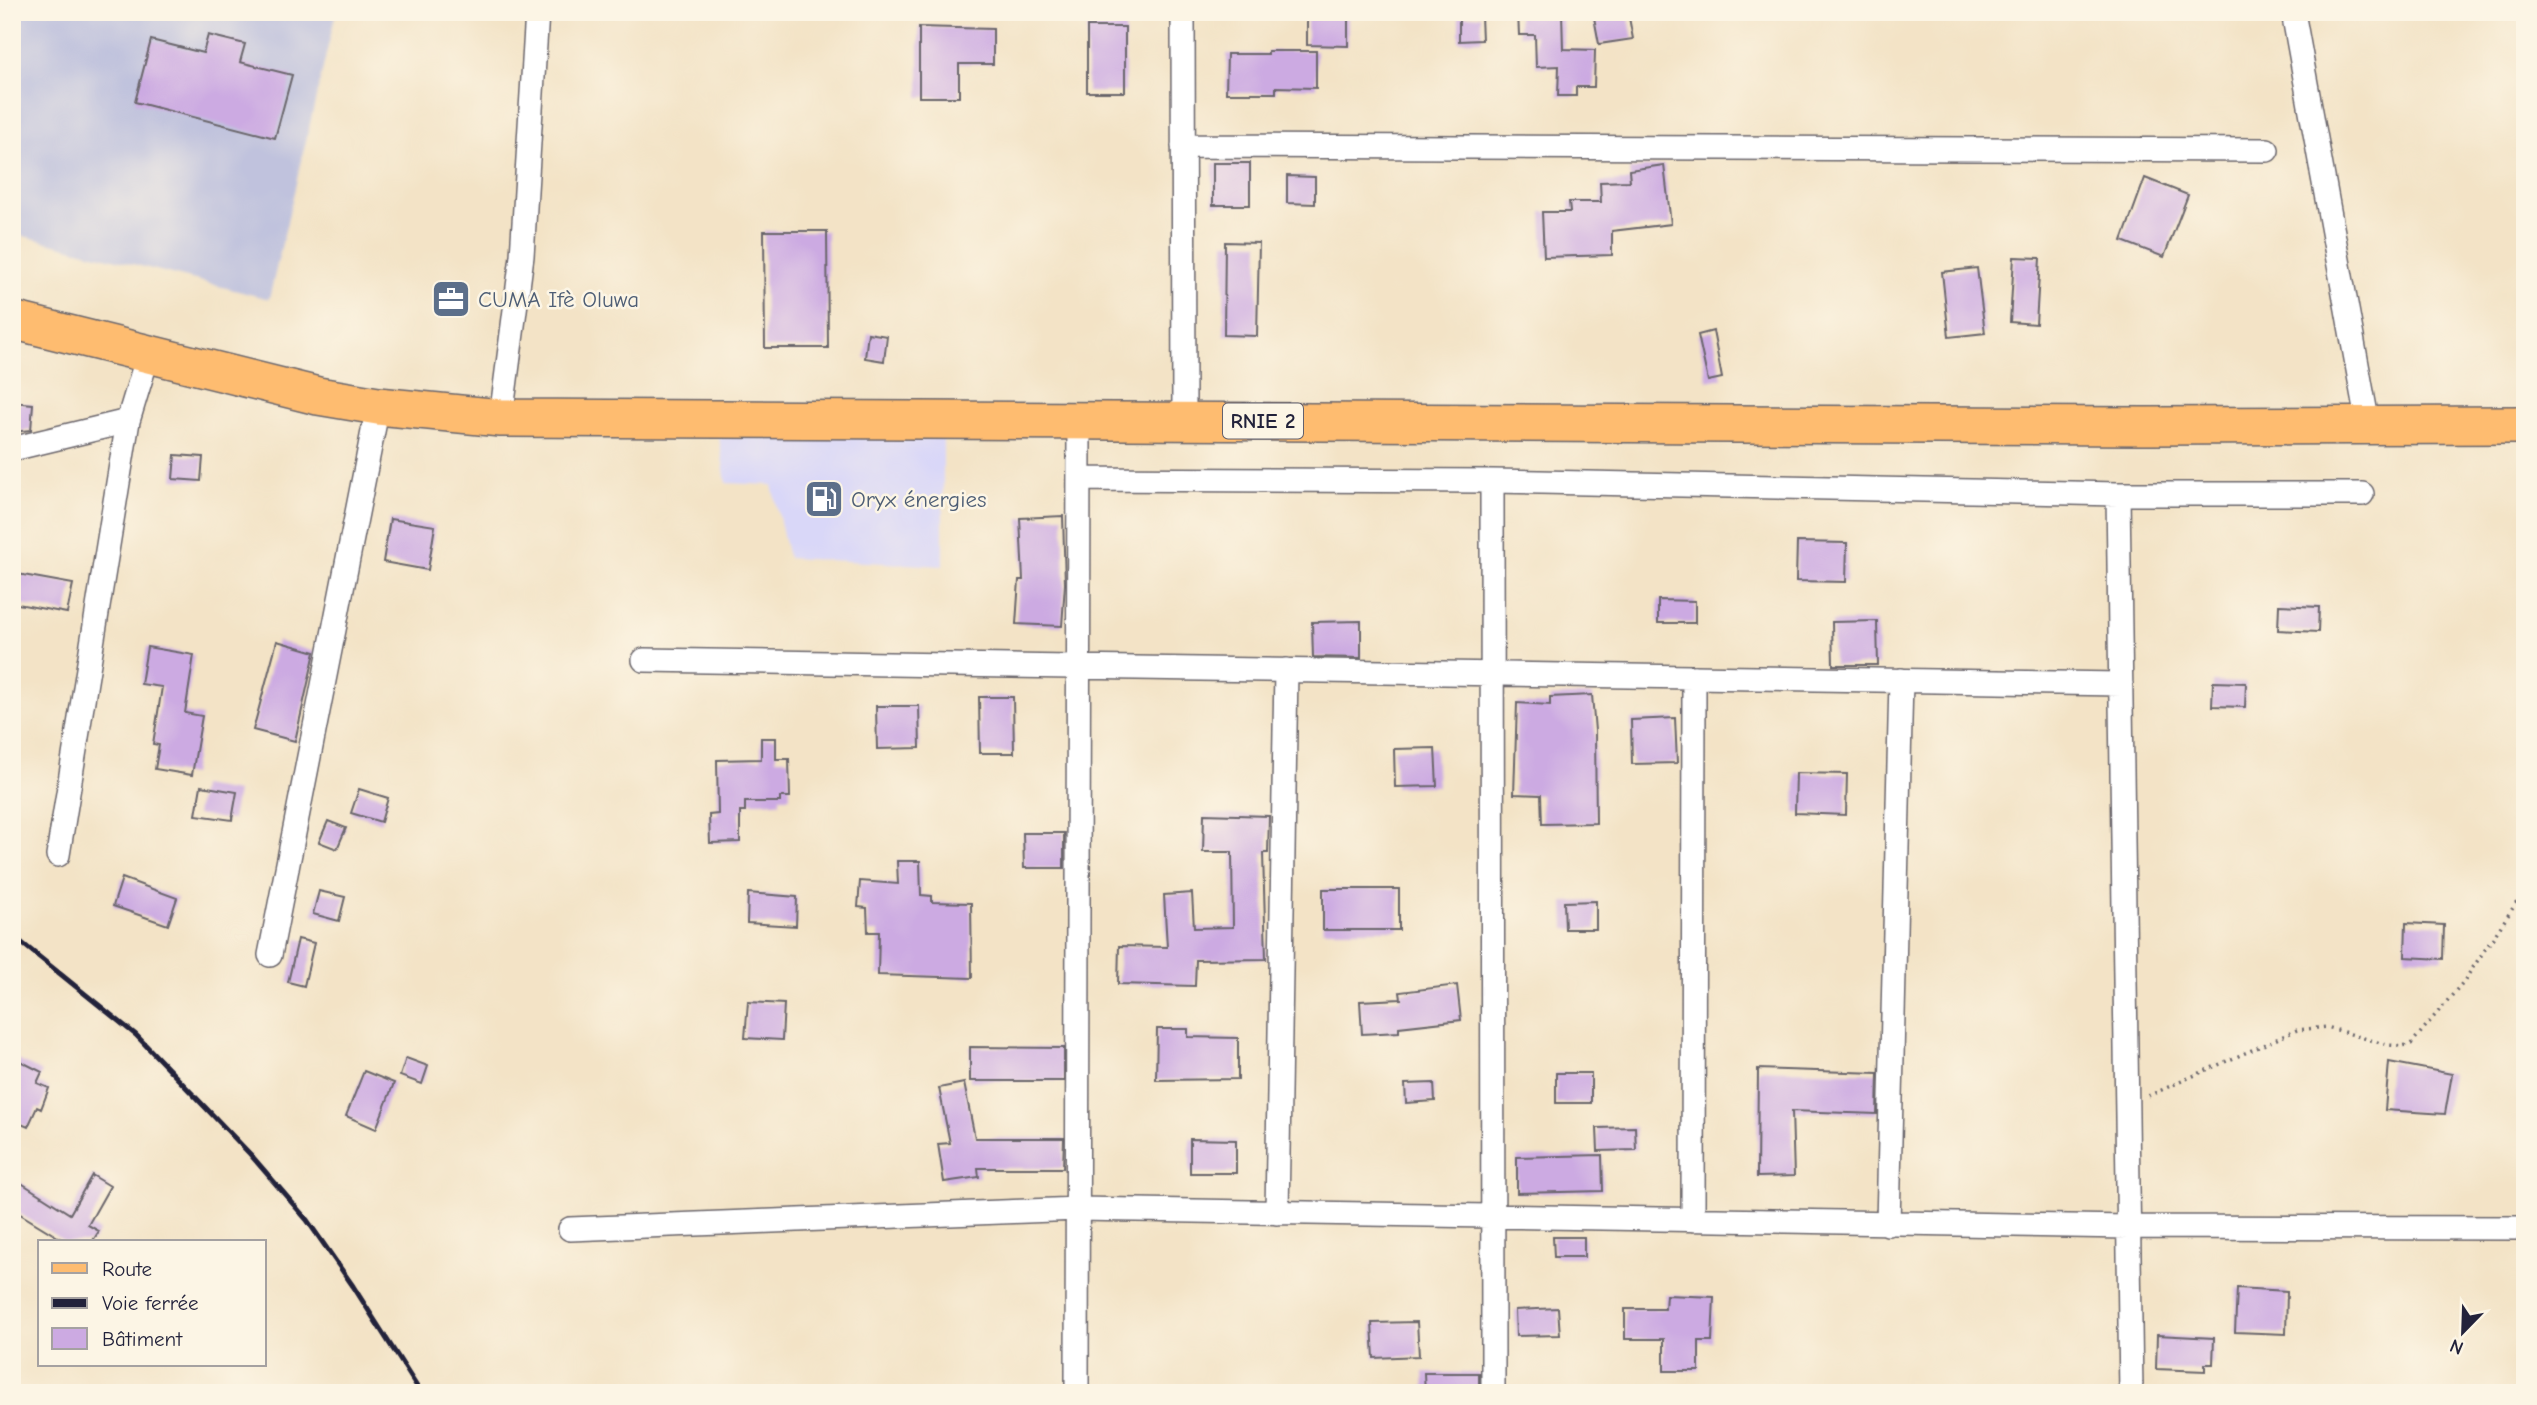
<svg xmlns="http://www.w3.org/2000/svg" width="2537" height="1405" font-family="'Comic Neue',sans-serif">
<rect width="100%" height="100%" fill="#fcf5e5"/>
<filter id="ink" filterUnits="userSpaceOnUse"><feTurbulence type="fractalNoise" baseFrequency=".0143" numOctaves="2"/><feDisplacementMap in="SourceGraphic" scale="14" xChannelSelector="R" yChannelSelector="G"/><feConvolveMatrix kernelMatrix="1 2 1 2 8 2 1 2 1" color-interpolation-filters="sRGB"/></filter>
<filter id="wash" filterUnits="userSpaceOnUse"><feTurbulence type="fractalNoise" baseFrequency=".00686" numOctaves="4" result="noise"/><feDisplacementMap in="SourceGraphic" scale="28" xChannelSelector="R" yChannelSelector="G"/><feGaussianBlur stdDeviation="1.57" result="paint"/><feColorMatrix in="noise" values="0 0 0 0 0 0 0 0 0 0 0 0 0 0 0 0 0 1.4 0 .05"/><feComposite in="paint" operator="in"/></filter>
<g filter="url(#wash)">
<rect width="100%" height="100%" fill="#f3e3c6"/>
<!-- built -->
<path fill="#d9d7f8" d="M718 431 943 433V566L788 558 772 485 726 483Z"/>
<!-- industrial -->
<path fill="#c0c2dd" d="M12 12H336L269 299 12 233Z"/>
<g id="blocks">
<!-- building -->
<path fill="#ccaae2" d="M1307 12H1348V46L1307 45Z
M1518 12H1562L1563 49 1595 50 1594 87H1576V96H1558L1559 66 1536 67 1535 35H1519Z
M1593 12H1628L1633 39 1599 44Z
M1459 16H1481L1482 40 1459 41Z
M919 27 993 29V64H959V97H919Z
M1087 27H1125V92H1087Z
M208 35 245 44 240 62 292 75 275 138 135 102 151 40 203 53Z
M1268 51H1316V88L1276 87V93H1226L1227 54H1268Z
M1213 163H1250V205H1213Z
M1664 165 1671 224 1612 231V255L1544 257 1542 212H1570L1569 202H1601L1600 182 1630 181 1629 170Z
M1287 176 1315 177V204L1287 203Z
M2145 178 2188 195 2164 257 2122 241Z
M764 231H827L828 348H765Z
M1225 242 1259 243 1257 336 1224 335Z
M2014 257 2040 258 2036 324 2010 322Z
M1977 268 1985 333 1949 337 1942 272Z
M1713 331 1722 378 1708 381 1698 335Z
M868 333 887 336 884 361 865 358Z
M12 402 33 404 31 430 12 432Z
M175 455 203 457 201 481 173 479Z
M1063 516 1065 584 1062 626 1016 624 1019 580H1023L1020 518Z
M390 519 435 526 428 570 383 562Z
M1797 542 1847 543 1846 582 1796 581Z
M12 573 73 584 67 613 12 603Z
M1658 600 1695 601V623H1658Z
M2279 605 2319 607 2318 632 2278 630Z
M1361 621V658L1313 657 1312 622Z
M1877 621 1878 665H1833L1832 622Z
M277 641 315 652 295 741 253 730Z
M147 647 194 655 185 713 202 716 192 775 155 769 159 745 153 744 162 687 141 684Z
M2213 682 2246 683 2245 707 2212 706Z
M1592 695 1595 731 1596 823 1542 824 1541 795 1514 794 1517 703 1550 705V697Z
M979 697H1013L1014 753H980Z
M876 706H919L920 748 877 749Z
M1675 718 1677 763 1632 764 1631 720Z
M761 738H776V759H789L790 797H780V802H745V811H740V842L710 843 709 815 718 814 717 760 761 759Z
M1435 748 1437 786 1395 787 1394 749Z
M1796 773 1847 774 1846 815 1795 813Z
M201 786 237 792 232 820 196 815Z
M359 789 388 798 381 822 351 813Z
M1204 814 1269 816 1268 853H1263L1266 959 1196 960 1195 986 1118 984 1119 946 1167 947 1164 895 1192 893 1194 928 1233 927 1232 852H1203Z
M328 821 346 828 337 849 319 842Z
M1023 833H1064V868H1024Z
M897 861H920L921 895 932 896V902L971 903 972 978 878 975 879 932H868L867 908 858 907 860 881 898 884Z
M122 878 177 898 168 925 113 906Z
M1323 889H1399V930H1323Z
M319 891 345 897 339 921 313 914Z
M748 893 797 897 796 926 747 923Z
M1596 901V929H1565L1564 902Z
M2406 923 2444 925 2443 959 2405 957Z
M298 939 314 943 304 986 288 982Z
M1457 985 1461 1020 1399 1027V1032L1362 1034 1360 1001 1401 999 1400 992Z
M748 1002 784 1004 782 1040 745 1038Z
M1157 1029H1188V1037L1238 1038V1079L1156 1080Z
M970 1047 1064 1048V1081H970Z
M12 1057 42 1072 37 1083 49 1088 41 1109 37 1107 28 1127 12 1120Z
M406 1058 428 1066 422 1084 400 1076Z
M2389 1062 2452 1074 2445 1114 2385 1110Z
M1758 1069 1878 1073 1877 1114 1792 1111 1794 1176 1757 1177Z
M364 1071 394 1083 376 1129 346 1116Z
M1556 1073H1591V1103H1556Z
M964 1083 975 1138H1064L1063 1168H978L979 1177 944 1182 938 1144 950 1143 939 1088Z
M1434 1083 1435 1101 1406 1103 1405 1084Z
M1635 1127 1636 1150 1598 1151 1597 1128Z
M1190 1139 1236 1140V1173H1190Z
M1602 1155 1603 1191 1517 1193V1157Z
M92 1175 110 1186 88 1225 99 1231 92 1242H66L12 1209V1177L70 1214Z
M1553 1237H1584V1257H1554Z
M2237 1288 2287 1291 2286 1334 2235 1332Z
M1666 1295 1714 1297 1712 1341H1699V1371H1664V1339H1625V1309H1665Z
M1558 1308 1560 1335 1516 1336 1515 1310Z
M1417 1322 1419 1356 1374 1358 1372 1323Z
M2157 1335 2214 1338 2213 1364H2205V1371L2156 1369Z
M1424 1373H1479V1393H1425Z"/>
</g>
</g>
<g filter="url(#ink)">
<use href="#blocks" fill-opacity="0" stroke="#6b666c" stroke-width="2"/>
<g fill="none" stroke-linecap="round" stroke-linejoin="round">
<!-- street casing -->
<g stroke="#6b666c" stroke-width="26">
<path id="street" d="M1183 12 1184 420
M2293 12 2368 425
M1183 146 2267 150
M501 418 522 256 537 12
M12 449 128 421
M1079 479 1492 481 2118 494H2362
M1492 481 1493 1393
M2118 494 2131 1393
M644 660 2121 684
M58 855 128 421 148 355
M270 955 378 406
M1277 1213 1286 670
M1693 1220 1694 677
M1888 1224 1901 680
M570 1229 1078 1209 2128 1227 2525 1228
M1077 1393 1079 420"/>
</g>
<!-- primary casing -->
<g stroke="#6b666c" stroke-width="40">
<path id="primary" d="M12 320 318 396 378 406 501 418 2145 426 2525 425"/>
</g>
<!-- path -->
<path stroke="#6b666c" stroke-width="3.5" stroke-dasharray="2 5" stroke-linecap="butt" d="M2148 1096 2297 1030 2327 1027 2387 1045 2402 1046 2411 1044 2464 981 2525 890"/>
<!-- street -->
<use href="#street" stroke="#fff" stroke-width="23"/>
<!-- primary -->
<use href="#primary" stroke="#febc70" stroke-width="37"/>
<!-- rail -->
<path stroke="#22223b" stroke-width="5" d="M12 935 136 1035 250 1154 307 1220 353 1286 421 1393"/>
</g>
</g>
<!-- icons -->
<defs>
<g id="office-square" transform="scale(2.0125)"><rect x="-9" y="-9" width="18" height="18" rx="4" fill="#5c6f8a" stroke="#fcf5e5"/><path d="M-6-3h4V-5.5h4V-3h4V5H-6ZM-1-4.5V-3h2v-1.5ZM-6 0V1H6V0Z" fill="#fff"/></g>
<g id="fuel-square" transform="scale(2.0125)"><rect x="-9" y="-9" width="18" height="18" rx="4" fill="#5c6f8a" stroke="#fcf5e5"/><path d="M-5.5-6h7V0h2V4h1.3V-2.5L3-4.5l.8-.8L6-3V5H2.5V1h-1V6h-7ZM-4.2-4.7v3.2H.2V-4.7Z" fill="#fff"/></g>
</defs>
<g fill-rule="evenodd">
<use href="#office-square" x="451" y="299"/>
<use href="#fuel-square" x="824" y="499"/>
</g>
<g text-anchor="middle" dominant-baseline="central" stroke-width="5" stroke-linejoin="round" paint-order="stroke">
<!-- shield labels -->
<rect fill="#fcf5e5" stroke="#63616e" stroke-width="2" x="1223" y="403.5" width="80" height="35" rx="5"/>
<g font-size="21" font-weight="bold" fill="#22223b">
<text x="1263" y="421">RNIE 2</text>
</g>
<!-- service labels -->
<g font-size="23" fill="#4e5e75" stroke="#fcf5e5" text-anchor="start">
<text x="478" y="299">CUMA Ifè Oluwa</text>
<text x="851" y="499">Oryx énergies</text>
</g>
</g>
<!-- margin -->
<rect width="2537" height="1405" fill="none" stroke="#fcf5e5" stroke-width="42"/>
<!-- legend -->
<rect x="38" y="1240" width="228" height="126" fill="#fcf5e5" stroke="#a5a1a1" stroke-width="2"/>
<rect x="52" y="1263" width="35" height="10" fill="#febc70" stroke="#a5a1a1" stroke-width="2"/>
<text x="102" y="1276" font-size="21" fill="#22223b">Route</text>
<rect x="52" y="1298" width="35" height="10" fill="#22223b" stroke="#a5a1a1" stroke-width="2"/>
<text x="102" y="1310" font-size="21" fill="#22223b">Voie ferrée</text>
<rect x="52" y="1328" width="35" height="21" fill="#ccaae2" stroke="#a5a1a1" stroke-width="2"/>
<text x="102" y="1346" font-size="21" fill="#22223b">Bâtiment</text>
<!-- north arrow -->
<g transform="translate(2463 1332) rotate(203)" stroke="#fcf5e5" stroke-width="5" paint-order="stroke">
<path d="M0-5L12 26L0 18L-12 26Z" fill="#22223b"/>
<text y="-10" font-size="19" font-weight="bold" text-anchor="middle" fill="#22223b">N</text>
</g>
</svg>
